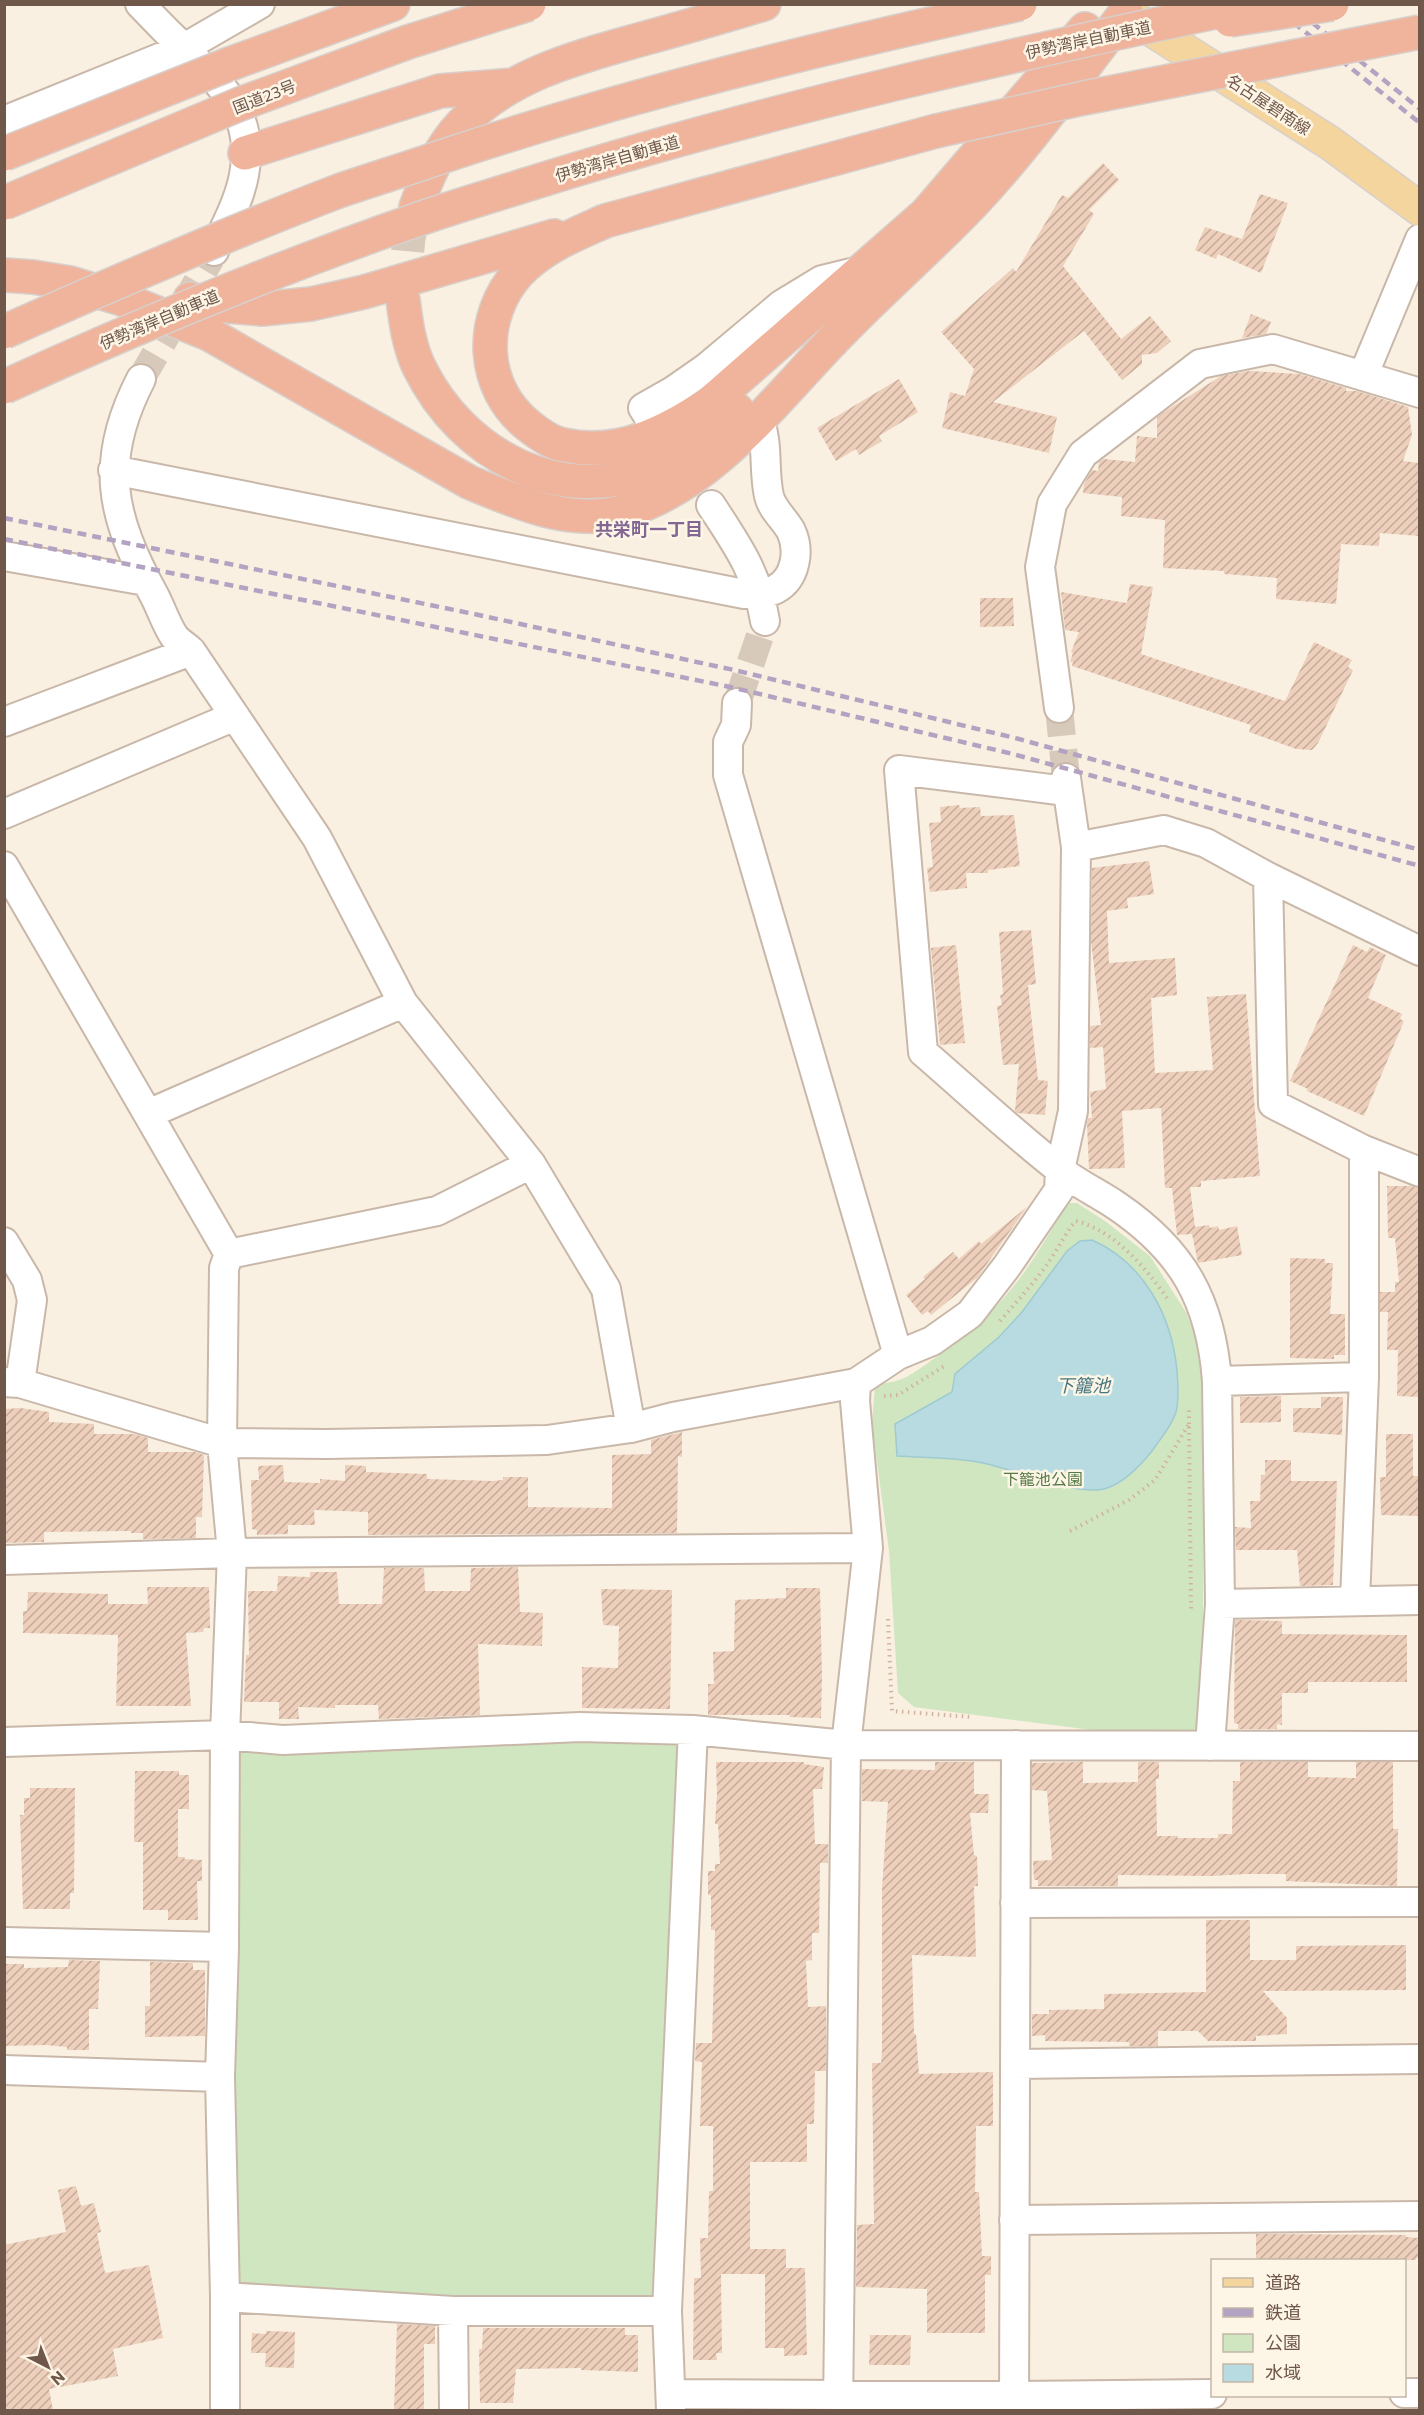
<svg xmlns="http://www.w3.org/2000/svg" width="1424" height="2415" font-family="Commissioner,'Noto Sans JP',sans-serif">
<defs>
<pattern id="building-hatch" width="6" height="6" patternUnits="userSpaceOnUse" patternTransform="scale(1.5)"><rect width="6" height="6" fill="#edcfbb"/><path d="M-1 1l2-2M0 6l6-6M5 7l2-2" fill="none" stroke="#c4ab9a"/></pattern>
</defs>
<rect width="100%" height="100%" fill="#faf0e1"/>
<!-- green -->
<path fill="#d0e6c1" d="M1067 1203H1077L1105 1221 1150 1256 1186 1312 1198 1342 1203 1378V1732L1193 1743 914 1707 898 1693 889 1551 872 1425 875 1385C884 1383 894 1382 902 1379 917 1372 931 1360 945 1351 1005 1308 1031 1266 1067 1203Z
M693 1730 667 2311 225 2297V1735Z"/>
<!-- water -->
<path fill="#b8dbe1" stroke="#9fcad2" stroke-width="1.5" d="M1092 1240C1144 1263 1172 1316 1177 1371 1178 1383 1179 1400 1176 1412 1172 1426 1160 1439 1152 1451 1140 1466 1125 1482 1107 1488 1081 1498 1013 1469 983 1463 955 1457 925 1458 897 1456L895 1424 952 1392 955 1374 999 1337 1022 1312 1067 1251 1080 1241Z"/>
<!-- building -->
<path fill="url(#building-hatch)" d="M1103 163 1119 180 1089 210 1094 214 1063 266 1121 339 1150 316 1171 341 1157 353 1142 355V364L1122 380 1084 331 993 402 1057 417 1049 453 942 428 950 392 965 396 974 369 941 332 1013 268 1016 272 1062 195 1068 198Z
M1260 194 1288 203 1261 273 1218 254 1216 259 1195 250 1205 227 1242 239Z
M1251 314 1271 322 1266 334 1242 338Z
M1250 371 1299 374 1346 388V391H1357L1408 407 1412 435 1403 461 1419 463V536L1380 533 1379 546 1341 544 1336 604 1276 599 1277 578 1224 574V571L1163 568 1165 520 1121 516 1122 497 1083 493 1084 484 1092 470 1098 471 1099 462 1104 459 1135 462 1137 436 1157 438V418L1164 412 1221 376Z
M899 379 918 412 879 436 882 441 859 455 856 449 836 461 817 428Z
M1130 584 1153 587 1141 654 1171 664 1285 701 1314 642 1352 660 1348 667 1353 670 1318 743 1312 750 1296 749 1249 732 1251 725 1072 666 1073 662H1070L1073 653 1071 652 1079 632 1065 630 1061 592 1127 603Z
M980 598H1013L1014 626 980 627Z
M959 805 960 808 980 807 981 816 1014 815 1020 866 988 870V873H966L967 888 930 892 927 868 933 867 929 823 941 822 940 807Z
M1149 861 1154 894 1127 898 1128 908 1107 911 1109 963 1175 958 1177 995 1151 998 1155 1073 1213 1070 1207 997 1246 994 1260 1176 1201 1181V1187H1190L1195 1227 1209 1225 1210 1228 1218 1226 1219 1230 1237 1226 1242 1255 1198 1263 1192 1234 1177 1235 1172 1188H1165L1161 1108 1122 1111 1125 1168 1089 1169 1087 1123 1088 1118H1092L1090 1092 1106 1089 1103 1047 1090 1048V1026L1101 1025 1091 941 1092 868Z
M1031 930 1036 984 1028 985 1038 1080 1048 1081 1045 1115 1017 1113 1015 1111 1019 1064 1003 1065 997 1006 1002 1005 1000 995 1003 994 999 932Z
M956 945 965 1043 940 1045 931 948Z
M1353 945 1367 952 1370 947 1386 955 1368 998 1402 1014 1400 1019 1404 1021 1364 1116 1307 1091 1308 1089 1290 1081Z
M1387 1186H1411L1419 1189V1397L1397 1396 1398 1350H1387L1388 1312H1380V1292H1395V1282H1399L1395 1238H1388Z
M1027 1207 977 1278 931 1315 928 1311 922 1315 906 1295 925 1279 923 1277 953 1252 959 1259 979 1241 981 1244Z
M1290 1258 1325 1259V1263H1333L1330 1314H1345V1355H1334V1359L1290 1358Z
M1281 1396V1422L1240 1423V1397Z
M1321 1397H1343L1342 1435 1293 1432V1408H1321Z
M20 1408 49 1412V1422L94 1424V1434H134L148 1438V1452H195L204 1455 202 1517H196V1538L143 1539V1533H131V1531L44 1532V1542L4 1543V1409Z
M682 1432V1457L678 1456 677 1533 368 1535V1512L314 1510 315 1525H288V1534L257 1535V1530L252 1529 251 1480H259L258 1466 283 1465 284 1482 320 1483V1479L345 1481V1465L366 1466V1472L427 1474V1479L492 1481 503 1480V1477H528V1507L612 1508V1455L651 1454V1440Z
M1386 1434H1413V1476H1419V1516L1381 1515 1380 1477H1386Z
M1265 1460H1291V1481H1337L1333 1585 1300 1586 1297 1550H1236L1235 1527 1251 1528 1250 1501H1260L1261 1475H1265Z
M518 1567 520 1612 543 1613 542 1646 478 1644 480 1715 379 1719 378 1705H335V1708L298 1707 299 1719H279V1702H244L246 1655H249L248 1591H277L278 1576 310 1577V1572H337L339 1604H382L384 1568H424L425 1591H470L471 1568Z
M147 1587H209L210 1628H204L203 1632 186 1633 191 1706H116L118 1635 23 1633V1611H27L28 1592 108 1594V1604H148Z
M786 1588H820L822 1678 821 1718 789 1717 790 1715H708V1684H714L713 1652 734 1651 735 1600 786 1598Z
M601 1589 672 1590 670 1709 582 1708V1667L618 1668 619 1626 603 1625Z
M1235 1620 1282 1621V1634L1407 1635V1682H1308V1693H1282V1725L1277 1724V1729H1238V1724L1234 1723Z
M716 1762H804V1764L824 1767 822 1789H813L815 1844H828V1863H820L819 1933H812V1960L806 1961 808 2007 826 2006V2071H815L814 2124H807V2162H750V2249H786V2268H805L807 2355 784 2356V2348H765V2274H721L722 2353H716L717 2360H693L694 2278H701L700 2238H708L709 2191H713V2126H700L702 2062 695 2061 696 2043H712L715 1930H711V1895H708V1871H715V1864H720L718 1824H715L717 1794Z
M935 1762H974V1794H989L988 1813H970L974 1855 977 1856 978 1886H974L976 1957 912 1955 914 2034H916L919 2074 993 2072V2126H976L975 2192H979L982 2256H991V2275H985V2333H927V2289L856 2287 857 2225 874 2224 872 2063H881L882 2050V1888L888 1802 862 1801V1769L935 1770Z
M1083 1762V1783L1138 1782V1762H1159V1779H1156L1157 1836H1178L1177 1838H1218V1834H1232L1233 1781H1240V1762H1308V1777L1356 1778V1762H1393V1829H1398L1397 1886 1286 1881V1874H1246L1211 1876 1118 1875V1886H1038V1880H1034L1033 1861 1052 1860 1047 1791 1032 1790V1763Z
M135 1771H179V1775H189V1809H178V1857H185L184 1859 202 1860V1881H197L198 1920H168V1910H143V1842H134Z
M30 1788H75L74 1893H70V1909H23L20 1815H24V1798H30Z
M1206 1920H1250V1960H1296V1946L1406 1945V1990L1263 1991 1287 2018V2034L1256 2036V2041H1208L1198 2031H1158V2046H1129V2042L1045 2041V2035L1032 2036V2014H1049V2010L1104 2009V1994L1206 1992Z
M69 1960 100 1961 98 2009H89V2050H67V2047L46 2045 4 2046V1964H24V1968L68 1967Z
M150 1962 193 1963V1970H205V2036L145 2037V2006H150Z
M76 2186 81 2206 94 2203 101 2232 97 2233 105 2273 149 2265 163 2338 113 2349 118 2376 49 2389 53 2410H4V2245L66 2232 58 2190Z
M1256 2234 1406 2235V2237L1419 2238V2258H1416V2260H1256Z
M397 2324 435 2326V2344H424V2410H394Z
M483 2328H625V2335H638V2372L581 2370V2368L516 2369 513 2403H480L479 2349H482Z
M266 2331 295 2332 294 2368 265 2367 266 2353H251L252 2333 266 2334Z
M870 2335H911L910 2365H869Z"/>
<g fill="none" stroke-linecap="round" stroke-linejoin="round">
<!-- minor-tunnel -->
<path stroke="#d7cabb" stroke-width="28" stroke-dasharray="28 14" stroke-linecap="butt" d="M141 379 211 258
M737 703 765 621
M1059 708 1066 778"/>
<!-- highway-tunnel -->
<path stroke="#d7cabb" stroke-width="33" stroke-dasharray="33 16" stroke-linecap="butt" d="M403 300 409 238 416 207"/>
<!-- minor casing -->
<g stroke="#c9b8a9" stroke-width="32">
<path id="minor" d="M140 4C156 21 172 37 189 53 226 89 255 118 244 175 239 202 225 226 214 251
M4 121 184 48 260 4
M1363 376 1420 239
M141 379C98 462 111 516 154 595 161 608 166 624 174 636 178 642 186 646 191 651L317 838 403 1003 531 1164 606 1289 631 1428
M650 419 643 408 673 391 706 368 781 305 822 280 859 271
M113 470 744 594C755 594 767 594 776 589 796 578 800 550 791 531 785 520 772 509 769 496 763 469 769 446 759 418
M711 505C737 545 757 572 765 621
M4 556 146 581
M737 703 736 725 728 742V775L898 1355
M1059 708 1040 567 1052 504 1083 454 1200 364 1273 349 1420 393
M4 722 191 651
M1066 791 899 770 923 1052C968 1091 1012 1132 1059 1169 1076 1183 1098 1193 1117 1206 1183 1251 1211 1301 1217 1381L1220 1604 1210 1746
M4 814 235 716
M1076 847 1164 830 1206 843 1268 877 1420 951
M4 866 229 1254
M1268 877 1273 1104 1364 1150 1420 1172
M148 1114 403 1003
M4 1242 27 1280 32 1300 20 1383
M229 1254 437 1211 531 1164
M1217 1381 1364 1377
M4 1382 20 1383 222 1443 326 1444 547 1440 631 1428 673 1417 856 1383 898 1355 932 1341 970 1314 1007 1266 1059 1190 1060 1170 1073 1111 1076 847 1066 778
M4 1560 232 1553 868 1548
M1355 1601 1364 1377V1150
M1220 1604 1420 1600
M4 1742 225 1735 283 1740 580 1727 693 1730 846 1745 1420 1746
M1015 1903 1420 1902
M4 1942 224 1947
M1015 2064 1420 2059
M4 2070 220 2077
M1014 2220 1420 2216
M225 2297 453 2311H667
M453 2311 454 2410
M1404 2393H1420
M671 2394 1014 2396 1212 2394
M225 2410V2297L220 2077 224 1947 225 1735 232 1553 222 1443 224 1268 229 1254
M671 2410 667 2311 693 1730
M838 2410 846 1745 868 1548 855 1401 856 1383
M1014 2410 1016 1745"/>
</g>
<!-- major casing -->
<g stroke="#d7d0cc" stroke-width="36">
<path id="major" d="M1129 15 1330 143 1420 209"/>
</g>
<!-- highway casing -->
<g stroke="#d7d0cc" stroke-width="36">
<path id="highway" d="M227 65 393 4
M245 153 440 91 513 85
M416 207C427 177 440 147 462 124 510 74 578 57 642 39 683 28 723 16 764 4
M927 213 709 404C666 432 619 457 564 445 552 443 539 434 529 426 480 388 478 317 519 272 543 247 574 235 605 221L936 131
M913 229 1085 29
M4 275 33 277 70 283 122 299 209 334 469 482C516 502 570 526 622 512 713 487 779 394 843 330 885 287 931 247 973 203 1029 144 1076 76 1126 12
M190 299 216 305 262 309 311 304 364 292 554 236
M403 300C406 323 409 346 419 367 462 455 560 508 655 468 686 455 713 433 737 410"/>
</g>
<!-- path -->
<path stroke="#d1b39f" stroke-width="4" stroke-dasharray="1.5 4.5" stroke-linecap="butt" d="M1000 1321C1018 1300 1037 1280 1052 1257 1060 1245 1066 1232 1076 1221 1115 1231 1145 1267 1167 1298
M884 1396 898 1395 946 1365
M1189 1424V1409
M1070 1531 1129 1500 1155 1480 1189 1424 1191 1609
M888 1619 892 1711 972 1717"/>
<!-- minor -->
<use href="#minor" stroke="#fff" stroke-width="28"/>
<!-- major -->
<use href="#major" stroke="#f4d59e" stroke-width="33"/>
<!-- highway -->
<use href="#highway" stroke="#f0b39c" stroke-width="33"/>
<!-- rail -->
<path stroke="#b3a2c1" stroke-width="4.5" stroke-dasharray="9 6" stroke-linecap="butt" d="M1270 4 1420 123
M1289 4 1420 109
M4 518 474 614 734 670 1019 739 1420 850
M4 539 730 687 1013 754 1420 866"/>
<!-- highway-bridge casing -->
<g stroke="#d7d0cc" stroke-width="36" stroke-linecap="butt">
<path id="highway-bridge" d="M1230 20 1332 4
M936 131 1084 98 1420 32
M4 154 227 65
M4 203 240 104 408 42 529 4
M4 332C114 283 224 235 336 192 370 180 404 170 438 158 629 94 824 47 1020 4
M4 387C140 325 278 268 419 219 456 206 494 195 532 183 768 109 1010 55 1253 4"/>
</g>
<!-- highway-bridge -->
<use href="#highway-bridge" stroke="#f0b39c" stroke-width="33"/>
</g>
<g text-anchor="middle" dominant-baseline="central" stroke-width="5" stroke-linejoin="round" paint-order="stroke">
<!-- street labels -->
<g font-size="16" fill="#6f574a" stroke="#fdf5e6">
<text transform="translate(1088 39) rotate(-12)">伊勢湾岸自動車道</text>
<text transform="translate(264 96) rotate(-21)">国道23号</text>
<text transform="translate(1269 104) rotate(33)">名古屋碧南線</text>
<text transform="translate(617 158) rotate(-16)">伊勢湾岸自動車道</text>
<text transform="translate(159 319) rotate(-23)">伊勢湾岸自動車道</text>
</g>
<!-- park labels -->
<g font-size="16" fill="#547a46" stroke="#fdf5e6">
<text x="1043" y="1478">下籠池公園</text>
</g>
<!-- neighbourhood labels -->
<g font-size="18" font-weight="bold" fill="#836692" stroke="#fdf5e6">
<text x="649" y="529">共栄町一丁目</text>
</g>
<!-- water labels -->
<g font-size="18" font-style="italic" fill="#467680" stroke="#fdf5e6">
<text x="1083" y="1385">下籠池</text>
</g>
</g>
<!-- border -->
<rect width="1424" height="2415" fill="none" stroke="#6f574a" stroke-width="12"/>
<!-- legend -->
<rect x="1211" y="2259" width="195" height="138" fill="#fdf5e6" stroke="#c4b6a8" stroke-width="1.5"/>
<rect x="1223" y="2278" width="30" height="9" fill="#f4d59e" stroke="#c4b6a8" stroke-width="1.5"/>
<text x="1265" y="2289" font-size="18" fill="#6f574a">道路</text>
<rect x="1223" y="2308" width="30" height="9" fill="#b3a2c1" stroke="#c4b6a8" stroke-width="1.5"/>
<text x="1265" y="2319" font-size="18" fill="#6f574a">鉄道</text>
<rect x="1223" y="2334" width="30" height="18" fill="#d0e6c1" stroke="#c4b6a8" stroke-width="1.5"/>
<text x="1265" y="2349" font-size="18" fill="#6f574a">公園</text>
<rect x="1223" y="2364" width="30" height="18" fill="#b8dbe1" stroke="#c4b6a8" stroke-width="1.5"/>
<text x="1265" y="2379" font-size="18" fill="#6f574a">水域</text>
<!-- north arrow -->
<g transform="translate(48 2367) rotate(138)" stroke="#fdf5e6" stroke-width="4.5" paint-order="stroke">
<path d="M0-4.5L10 22L0 15L-10 22Z" fill="#6f574a"/>
<text y="-9" font-size="16" font-weight="bold" text-anchor="middle" fill="#6f574a">N</text>
</g>
</svg>
